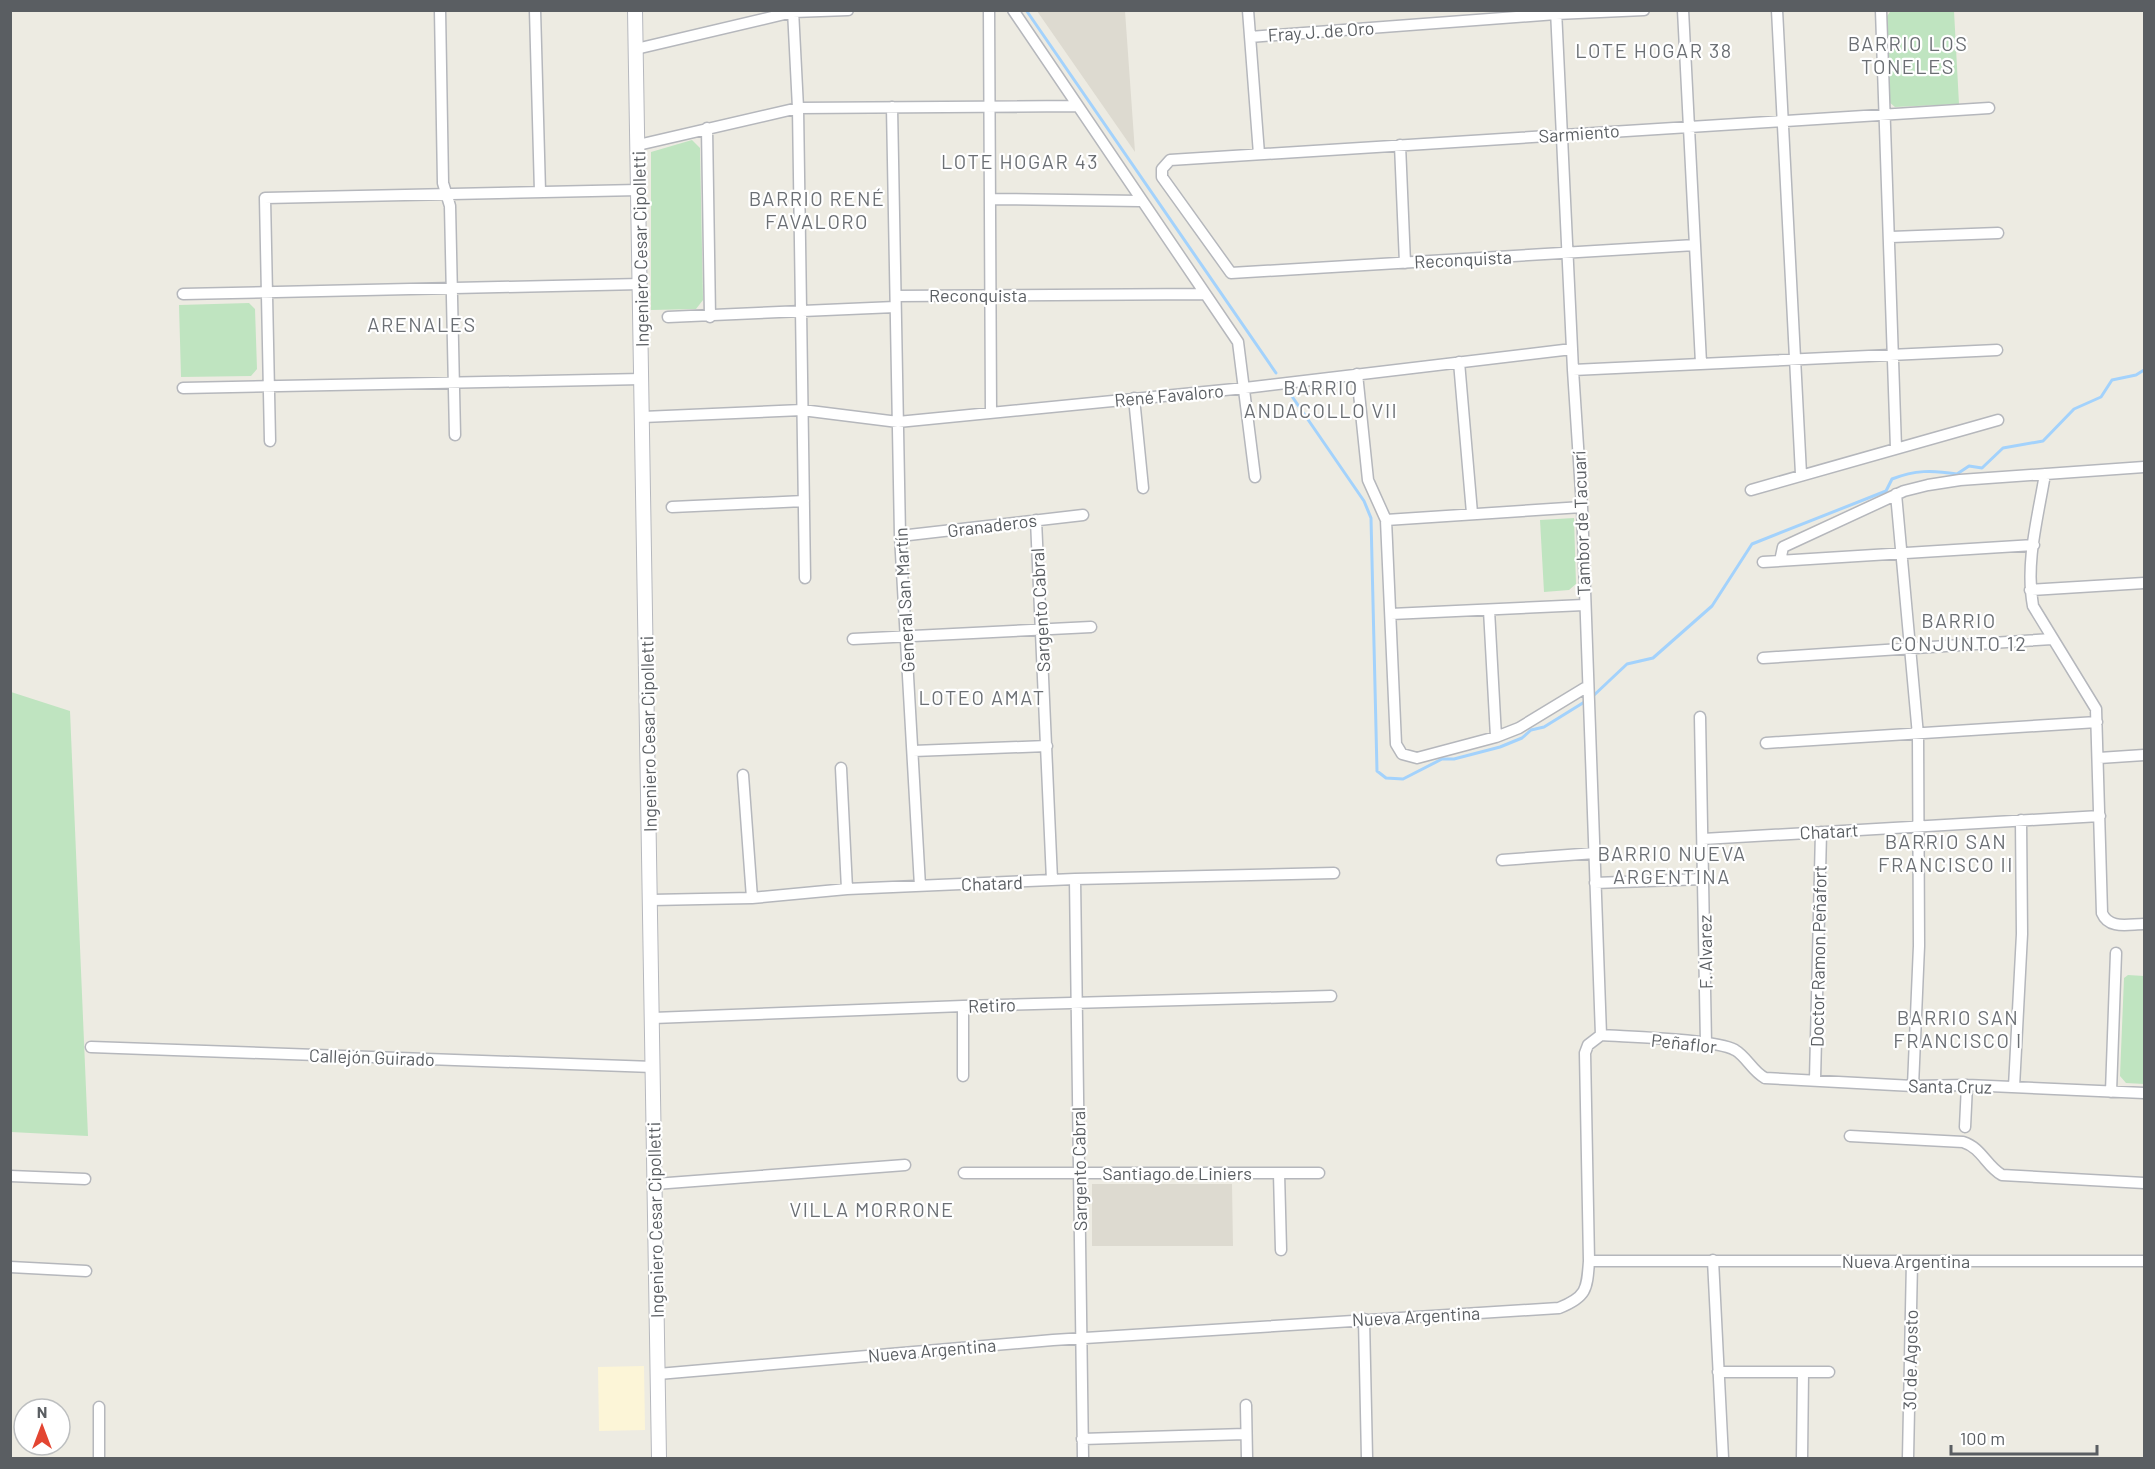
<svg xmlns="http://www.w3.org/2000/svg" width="2155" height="1469" font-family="Barlow,sans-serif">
<rect width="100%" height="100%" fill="#edebe2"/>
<!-- commercial -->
<path fill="#fcf5d7" d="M644 1366 645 1430 599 1431 598 1367Z"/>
<!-- education -->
<path fill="#dddad0" d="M1037 11H1125L1135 152Z
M1092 1184H1232L1233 1246H1092Z"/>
<!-- green -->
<path fill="#bfe4c0" d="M1954 11 1959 104 1895 107 1889 102 1885 19 1890 12Z
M692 140 700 148 703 300 696 309 651 310V152Z
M249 303 255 309 257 369 251 376 181 377 179 305Z
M1574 518 1576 584 1569 590 1544 592 1540 520Z
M11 692 70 711 88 1136 11 1132Z
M2128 975 2144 976V1084L2126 1083 2120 1076 2124 978Z"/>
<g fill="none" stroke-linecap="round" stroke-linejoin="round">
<!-- stream -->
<path stroke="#a3d2fc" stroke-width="3" d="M1026 10 1276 373
M1289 392 1364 501 1371 518 1377 771 1386 778 1403 779 1442 759H1454L1500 747 1522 738 1531 730 1544 727 1586 701
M1592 697 1627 664 1653 658 1712 606 1752 544 1886 491 1892 479C1915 470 1932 470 1957 474L1969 466 1982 468 2003 448 2043 441 2074 409 2101 397 2112 380 2136 375 2144 370"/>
<!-- street casing -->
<g stroke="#b5b7bc" stroke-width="13">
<path id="street" d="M440 10 443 183 450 206 455 435
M535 10 540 192
M793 10 798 108 805 578
M989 10 991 413
M1013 10 1238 342 1255 477
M1248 10 1259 154
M1556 10 1573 370 1582 507 1601 1035
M1683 10 1701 363
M1777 10 1801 474
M1881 10 1896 448
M1250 37 1556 14 1644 10
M636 49 793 12 848 10
M892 107 900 536 920 886
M707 128 710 317
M638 145 798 108 1077 106
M1400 145 1405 263
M990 199 1140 201
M1891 237 1998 233
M1695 245 1231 273 1162 177V169L1170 160 1989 108
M183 294 641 284
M896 296 1204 294
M668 317 895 307
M1459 362 1472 513
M1573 370 1997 350
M1357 374 1368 480 1386 520 1396 744 1402 754 1417 758 1496 737 1519 728 1588 686
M183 388 642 379
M1134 398 1143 488
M643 417 802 410 898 422 1245 388 1572 349
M270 441 265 198 639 190
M2045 474C2038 517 2025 563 2033 606L2096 709 2102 913C2109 930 2129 924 2144 924
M1751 490 1998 420
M1896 494 1918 735 1919 946 1913 1086
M672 507 804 501
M1036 520 1052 880
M1386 520 1582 507
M900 536 1083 515
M1780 561 1783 547 1904 491 1928 485 1960 480 2144 467
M1763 562 2034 545
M2030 590 2144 583
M1489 610 1496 737
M1391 614 1584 605
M853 639 1091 627
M1763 658 2052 639
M1700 717 1706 1044
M1766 743 2097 722
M913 751 1047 746
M2099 758 2144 755
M841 768 847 889
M743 775 752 898
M1703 839 2100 816
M1502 860 1595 853
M1075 879 1083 1458
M1595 883 1703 879
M651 900 752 898 847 889 1075 879 1334 873
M963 1006V1076
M653 1018 963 1006 1331 996
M1601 1035C1628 1037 1715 1039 1735 1050 1747 1057 1752 1071 1765 1078L1913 1086 1967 1085 2144 1093
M91 1047 653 1067
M1815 1080 1821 832
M2014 1087 2022 934 2021 820
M2111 1092 2116 953
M1965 1127 1967 1085
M1850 1136 1963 1142C1982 1148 1986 1166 2002 1175L2144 1183
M964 1173H1319
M1279 1173 1281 1250
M10 1176 85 1179
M655 1184 905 1165
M1713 1260 1723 1458
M1589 1261 1585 1053 1588 1045 1601 1035
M10 1267 86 1271
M1364 1319 1367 1458
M1718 1372H1829
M658 1374 1053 1340 1559 1308C1587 1297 1587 1289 1589 1261H2144
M1246 1405 1247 1458
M99 1407V1458
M1082 1439 1245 1434
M1802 1458 1803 1372
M1908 1458 1912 1261"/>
</g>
<!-- secondary casing -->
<g stroke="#b6b8be" stroke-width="16">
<path id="secondary" d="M635 10 659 1458"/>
</g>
<!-- street -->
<use href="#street" stroke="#fff" stroke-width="10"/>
<!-- secondary -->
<use href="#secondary" stroke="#fff" stroke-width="14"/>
</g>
<g text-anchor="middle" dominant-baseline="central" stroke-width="4.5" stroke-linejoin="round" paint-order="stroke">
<!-- street labels -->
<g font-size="18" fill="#5a5e62" stroke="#fff">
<text transform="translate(1321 31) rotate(-4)">Fray J. de Oro</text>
<text transform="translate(1579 133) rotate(-4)">Sarmiento</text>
<text transform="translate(640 249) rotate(-91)">Ingeniero Cesar Cipolletti</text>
<text transform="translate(1463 259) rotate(-3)">Reconquista</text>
<text x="978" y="295">Reconquista</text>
<text transform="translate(1169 395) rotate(-5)">René Favaloro</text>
<text transform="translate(1581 523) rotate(-92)">Tambor de Tacuarí</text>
<text transform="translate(992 525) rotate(-7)">Granaderos</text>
<text transform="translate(904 600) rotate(-93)">General San Martín</text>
<text transform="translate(1040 610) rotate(-93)">Sargento Cabral</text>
<text transform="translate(648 734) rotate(-91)">Ingeniero Cesar Cipolletti</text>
<text transform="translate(1829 831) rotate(-3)">Chatart</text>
<text transform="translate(992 883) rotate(-2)">Chatard</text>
<text transform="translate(1705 952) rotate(-91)">F. Alvarez</text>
<text transform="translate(1818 956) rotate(-89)">Doctor Ramon Peñafort</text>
<text transform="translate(992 1005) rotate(-2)">Retiro</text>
<text transform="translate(1684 1043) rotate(6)">Peñaflor</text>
<text transform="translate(372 1057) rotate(2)">Callejón Guirado</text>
<text transform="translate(1950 1086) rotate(1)">Santa Cruz</text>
<text transform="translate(1079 1169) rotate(-91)">Sargento Cabral</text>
<text x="1177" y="1173">Santiago de Liniers</text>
<text transform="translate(655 1220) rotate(-91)">Ingeniero Cesar Cipolletti</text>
<text x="1906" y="1261">Nueva Argentina</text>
<text transform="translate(1416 1316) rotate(-3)">Nueva Argentina</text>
<text transform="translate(932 1350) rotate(-5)">Nueva Argentina</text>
<text transform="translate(1910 1360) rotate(-89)">30 de Agosto</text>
</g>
<!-- neighbourhood labels -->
<g font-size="20" letter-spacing="1.5" fill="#6b6f74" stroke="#fff">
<text x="1908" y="43">BARRIO LOS<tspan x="1908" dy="23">TONELES</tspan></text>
<text x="1654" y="50">LOTE HOGAR 38</text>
<text x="1020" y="161">LOTE HOGAR 43</text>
<text x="817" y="198">BARRIO RENÉ<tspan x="817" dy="23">FAVALORO</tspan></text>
<text x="422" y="324">ARENALES</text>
<text x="1321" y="387">BARRIO<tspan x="1321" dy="23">ANDACOLLO VII</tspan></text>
<text x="1959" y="620">BARRIO<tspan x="1959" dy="23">CONJUNTO 12</tspan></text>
<text x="982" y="697">LOTEO AMAT</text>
<text x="1946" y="841">BARRIO SAN<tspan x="1946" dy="23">FRANCISCO II</tspan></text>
<text x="1672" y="853">BARRIO NUEVA<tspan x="1672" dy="23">ARGENTINA</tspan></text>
<text x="1958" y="1017">BARRIO SAN<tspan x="1958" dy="23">FRANCISCO I</tspan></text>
<text x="872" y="1209">VILLA MORRONE</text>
</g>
</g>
<!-- border -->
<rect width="2155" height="1469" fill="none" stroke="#5a5e62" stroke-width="24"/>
<!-- north arrow -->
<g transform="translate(42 1427)"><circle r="28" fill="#ffffff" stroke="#bdbfc0" stroke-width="1.5"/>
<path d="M0-4.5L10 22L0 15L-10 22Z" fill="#e34532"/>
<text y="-9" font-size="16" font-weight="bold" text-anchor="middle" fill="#5a5e62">N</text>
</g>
<!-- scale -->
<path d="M1951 1445v9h146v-9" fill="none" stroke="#5a5e62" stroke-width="3"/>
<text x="1960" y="1445" font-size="18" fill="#5a5e62" stroke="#ffffff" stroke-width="4.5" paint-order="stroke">100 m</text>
</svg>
